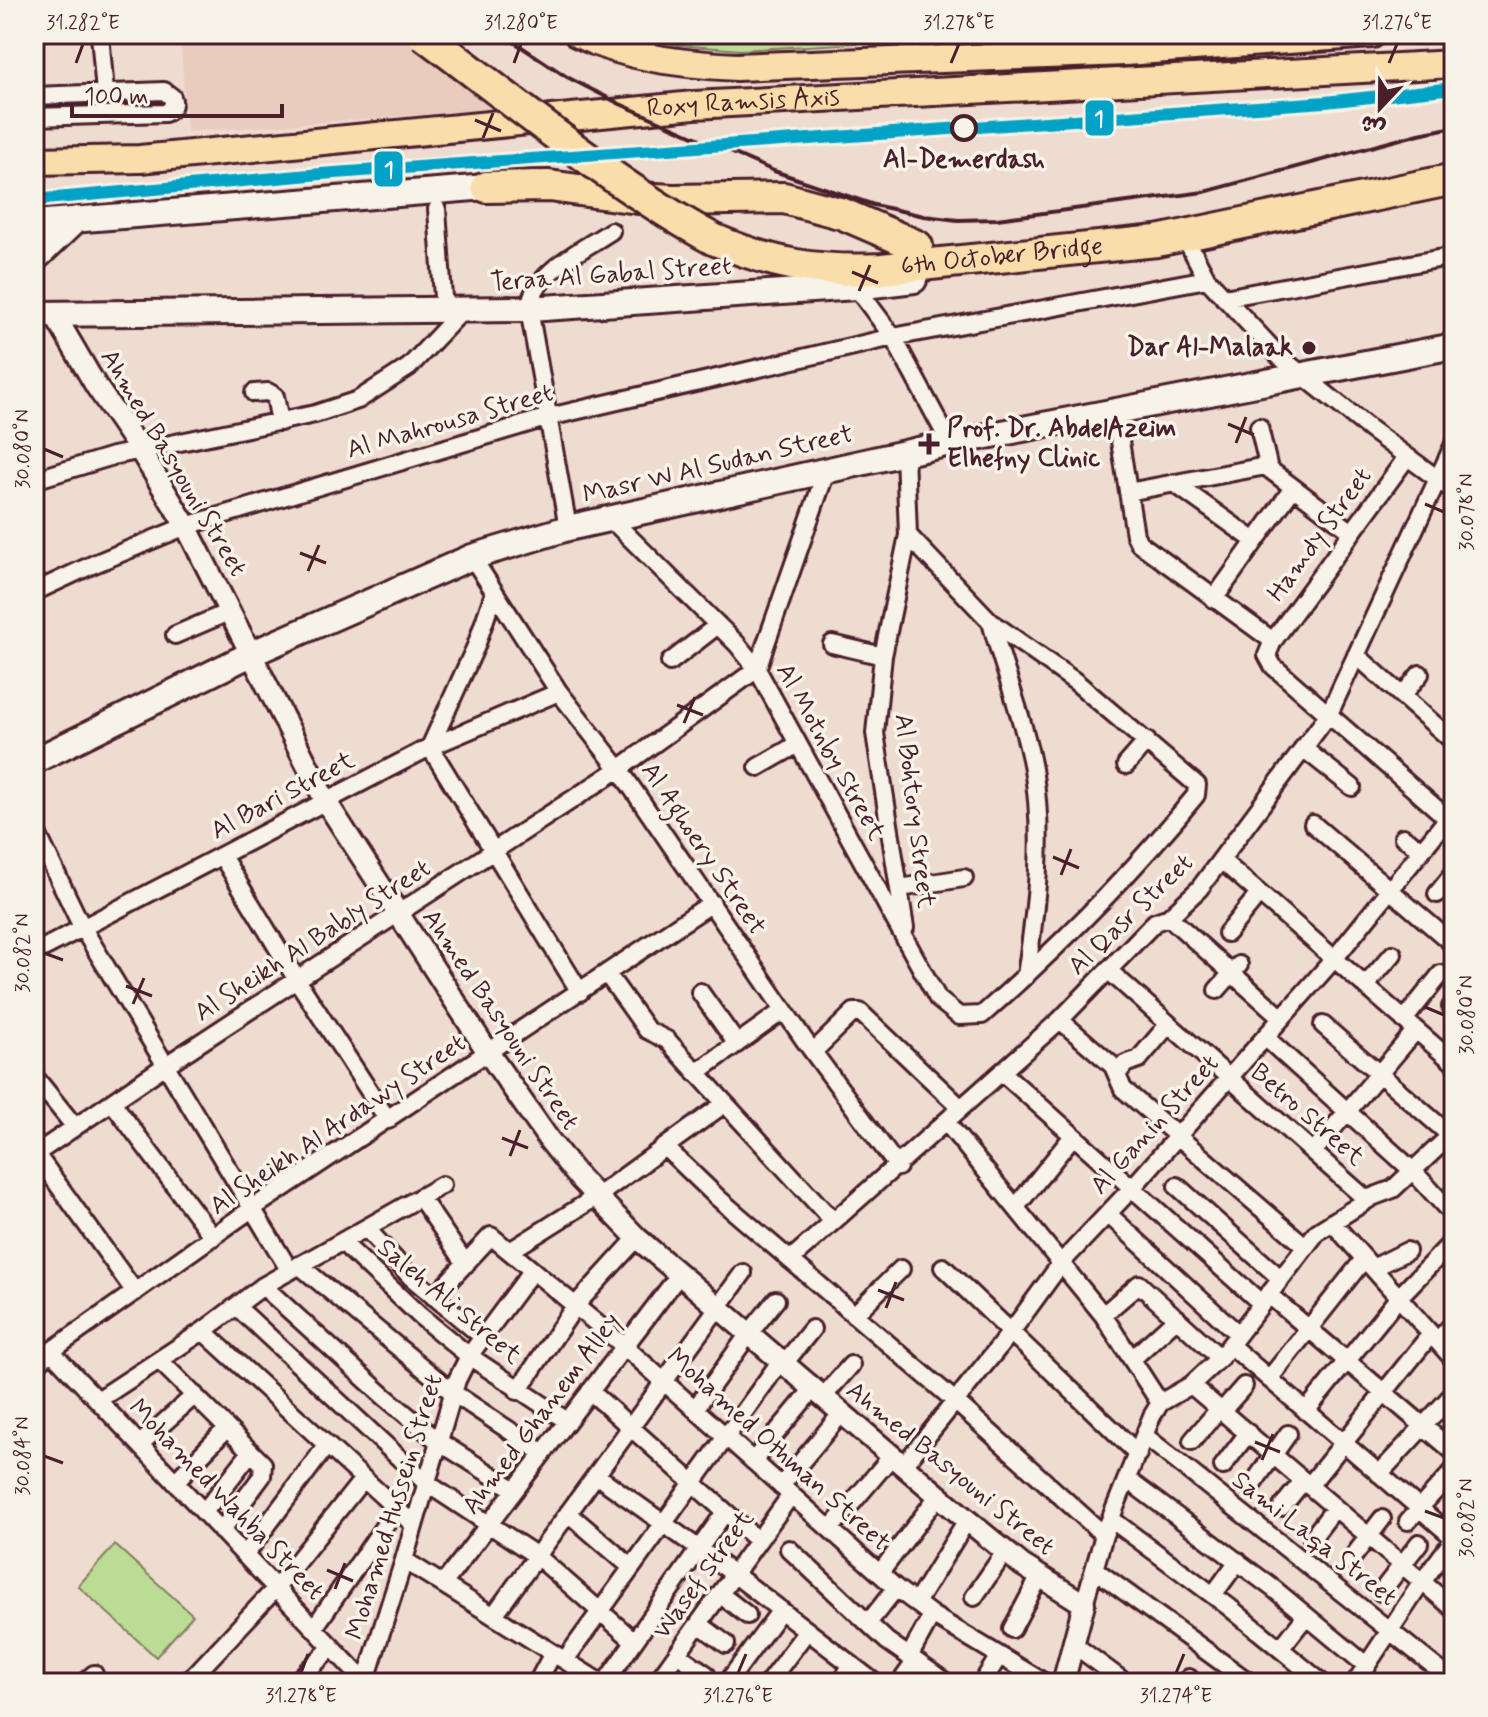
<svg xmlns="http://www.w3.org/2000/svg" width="1488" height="1717" font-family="Mynerve,'Playpen Sans Arabic',sans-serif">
<rect width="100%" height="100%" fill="#efdcd0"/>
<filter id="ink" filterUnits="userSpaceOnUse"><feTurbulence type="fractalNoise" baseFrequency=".0125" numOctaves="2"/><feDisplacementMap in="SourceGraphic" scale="16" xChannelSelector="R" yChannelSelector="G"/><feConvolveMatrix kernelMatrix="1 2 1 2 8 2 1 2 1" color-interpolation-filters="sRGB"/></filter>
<g filter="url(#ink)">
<!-- built -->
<path fill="#eaccbf" d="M180 34H407L510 109 187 132Z"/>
<!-- green -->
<path fill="#bbdc95" stroke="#827e60" stroke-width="2" d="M630 34H977L976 36 741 50 678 45Z
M115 1545 193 1615 156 1657 78 1586Z"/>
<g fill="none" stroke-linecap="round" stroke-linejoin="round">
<!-- minor casing -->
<g stroke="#4a1f2b" stroke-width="22">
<path id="minor" d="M100 34 105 93
M34 96 164 91 172 97C175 104 172 110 165 113L34 117
M437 209 444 312
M1189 245 1207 279 1280 357 1371 430 1454 491
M856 287 893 337 950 443
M1224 298 1454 256
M254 393 268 392 275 396 280 422
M1115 410 1135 535 1139 543 1273 641
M1259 427 1269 469 1352 532
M905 453 908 535 883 656 875 733 905 928
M1407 457 1273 641 1267 655 1273 666 1454 824
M34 480 113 456 315 414 358 400 409 367 461 312
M1174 483 1255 541
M1128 492 1266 466
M610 518 737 644 757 669 938 999 959 1016 982 1015C1059 947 1130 876 1196 795L1197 785 1076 682 991 622 908 535
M568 528 529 309C532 273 583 250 611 231
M472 557 559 692 619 769 805 1041 898 1167
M34 592 94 564 186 526 549 417 893 337 1207 279
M494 593 476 646 430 747 580 992
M1214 599 1293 488
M991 622C1004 671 1024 719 1033 769 1045 839 1036 907 1026 976
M175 635 231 611
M832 644 883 656
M1356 655 1454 742
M670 662 718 625
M1402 696 1420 674
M1303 748 1352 787
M1126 765 1147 741
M758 767 798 744
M1313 824 1454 945
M34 827 82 927 290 1271
M1403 837 1422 850
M222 856 297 980 388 1120
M1221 860 1454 1063
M900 888 964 878
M1437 894 1454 873
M1169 917 1282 1018
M1227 933 1259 894
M34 953 430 747 559 692
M1108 970 1367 1200
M607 974 647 1030 667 1040 832 1220
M1365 986 1393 954
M1217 990 1239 965
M700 992 737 1044
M1451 1007 1454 1010
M1060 1020 1113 1066 1123 1089 1305 1246
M1404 1020 1441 974
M1323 1025 1451 1136
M1265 1037 1414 1172 1454 1216
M813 1052 854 1012H860L961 1108
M1002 1072 1261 1303
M696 1073 784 1010
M1118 1073 1125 1064 1139 1059 1168 1025
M34 1076 75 1127
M112 1102 213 1237
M946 1122 1103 1315 1160 1403
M665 1147 718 1198 955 1401 1104 1535
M1313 1152 1416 1030
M36 1154 135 1292
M34 1155 166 1065 619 769 757 669 827 469
M1177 1186 1280 1278
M420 1197 466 1264
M1016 1207 1073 1136
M1108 1214 1238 1334
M1332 1222 1454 1360
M366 1228 411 1277 483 1337
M342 1242 419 1315 469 1356 567 1421
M510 1251 596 1197 724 1104
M790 1260 1060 1020 1155 922 1169 917 1199 889 1329 714 1454 444
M299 1265 452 1392 543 1453
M943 1267 1138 1454
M1373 1268 1407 1251
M263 1286 385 1397 438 1441 515 1490
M1268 1294 1454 1452
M434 1297 491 1236 624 1346 896 1588 932 1615 1045 1683
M237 1307 425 1482 537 1556 634 1641
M854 1315 901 1269
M1103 1315 1139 1284 1220 1358
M203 1331 414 1525
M1437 1341 1454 1323
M1230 1345 1454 1538
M51 1351 365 1682
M1132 1359 1177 1318
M159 1360 263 1464 262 1476 221 1531
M783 1365 812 1329
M34 1367 51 1351 253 1208 712 903
M1269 1379 1364 1259
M1191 1385 1454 1609
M518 1391 575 1306 637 1238
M590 1391 758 1541
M822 1398 851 1365
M98 1400 203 1331 263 1286 442 1185
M695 1409 748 1335 776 1300
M1222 1411 1244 1386
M1306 1411 1399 1297 1454 1240
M1145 1436 1453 1681
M1192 1441 1219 1409
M140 1444 195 1395
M753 1461 812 1390
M903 1466 1011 1332 1062 1262 1132 1188 1265 1037 1334 959 1448 818
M1223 1466 1248 1433
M1379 1474 1454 1393
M596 1475 734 1574 875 1683
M1128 1480 1274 1589 1367 1666
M175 1482 227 1428
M781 1486 841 1414
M1309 1486 1431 1334
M1250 1488 1288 1434
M1282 1507 1303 1481
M204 1512 251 1452
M568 1513 631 1567
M1111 1519 1229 1607 1322 1683
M1408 1521 1454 1470
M830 1529 891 1457
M1312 1538 1335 1508
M789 1549 887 1641 947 1683
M245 1555 327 1445
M404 1560 601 1683
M1349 1562 1382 1519
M1094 1569 1250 1683
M880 1573 938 1496
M444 1583 679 1275
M1381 1592 1419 1543
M720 1594 747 1615
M1213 1595 1238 1561
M974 1597 1005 1552
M916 1603 967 1520
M1084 1604 1104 1535 1152 1416 1160 1403 1191 1385 1220 1358 1317 1232 1372 1197 1393 1189 1454 1132
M494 1615 743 1273
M868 1623 896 1588
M699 1624 726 1644
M314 1628 396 1509
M1012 1629 1040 1576
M1073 1644 1126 1683
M1280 1649 1306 1616
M677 1654 706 1674
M909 1657 932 1615
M565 1660 780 1362
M84 1683 94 1674
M187 1683 276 1588 363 1479
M295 1683 332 1647
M365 1683 404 1560 457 1380 469 1356 532 1271
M537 1683 553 1653
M605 1683 725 1512
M656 1683 791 1495
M727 1683 781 1610
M768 1683 807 1631
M840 1683 852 1665
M900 1683 915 1662
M982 1683 999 1656
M1186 1683 1189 1678
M1355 1683 1422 1582 1454 1539"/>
</g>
<!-- tertiary casing -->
<g stroke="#4a1f2b" stroke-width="26">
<path id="tertiary" d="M54 314 96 386 140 450 186 526 325 800 489 1054 549 1140 580 1179 637 1238 967 1520 1022 1565 1084 1604 1063 1683
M1452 1683 1454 1681"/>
</g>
<!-- secondary casing -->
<g stroke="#4a1f2b" stroke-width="30">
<path id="secondary" d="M34 223 487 187
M34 260 77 219
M34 314 529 309 856 287 914 280
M34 761 253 653 472 557 568 528 950 443 1454 346"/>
</g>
<!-- primary casing -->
<g stroke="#4a1f2b" stroke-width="32">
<g id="primary">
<path d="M578 34C627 58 682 64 736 67L1125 52 1372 34"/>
<path id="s1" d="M34 161 140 159 694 105 1454 64"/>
</g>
</g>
<!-- motorway casing -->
<g stroke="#4a1f2b" stroke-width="36">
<g id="motorway">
<path d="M487 187 549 186 638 198 673 200 784 198 843 214 917 246"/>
<path id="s2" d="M713 239C774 265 816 272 882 269L1157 241 1454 179"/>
</g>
</g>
<!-- minor -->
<use href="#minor" stroke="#f7f3e8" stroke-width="16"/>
<!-- tertiary -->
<use href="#tertiary" stroke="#f7f3e8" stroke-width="20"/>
<!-- secondary -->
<use href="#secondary" stroke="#f7f3e8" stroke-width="24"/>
<!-- primary -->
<use href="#primary" stroke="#f9deab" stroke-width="26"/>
<!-- motorway -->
<use href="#motorway" stroke="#f9deab" stroke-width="30"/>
<!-- rail -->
<path stroke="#4a1f2b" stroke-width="4" d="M502 34 567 77 620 104 774 171 874 205 924 216 958 220 997 219 1204 192 1419 134 1454 127"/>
<!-- motorway-bridge casing -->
<g stroke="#4a1f2b" stroke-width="36" stroke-linecap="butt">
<path id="motorway-bridge" d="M423 34C518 104 610 183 713 239"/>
</g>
<!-- motorway-bridge -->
<use href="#motorway-bridge" stroke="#f9deab" stroke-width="30"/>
<!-- metro-1 casing -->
<g stroke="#f7f3e8" stroke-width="18">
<path id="metro-1" d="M34 200 321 174 1325 102 1454 88"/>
</g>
<!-- metro-1 -->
<use href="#metro-1" stroke="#04a2c6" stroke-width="12"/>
</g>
</g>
<!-- ticks -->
<path fill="none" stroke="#4a1f2b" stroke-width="3" d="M76 63 83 44M514 63 521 44M951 63 959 44M1389 63 1397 44M475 120 501 131M483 138 493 113M852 272 878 283M859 291 870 265M1228 424 1254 435M1236 443 1246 417M44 449 63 457M1425 504 1444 512M300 553 326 563M308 571 319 545M677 705 703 715M684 723 695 697M1053 857 1079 868M1061 875 1071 849M44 953 63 960M126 986 152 996M133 1004 144 978M1425 1007 1444 1015M502 1138 528 1148M510 1156 520 1130M878 1290 904 1300M886 1308 896 1282M1255 1442 1280 1452M44 1456 63 1463M1262 1460 1273 1434M1425 1511 1444 1518M327 1570 353 1581M335 1589 345 1563M301 1673 308 1654M738 1673 746 1654M1176 1673 1184 1654"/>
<!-- markers -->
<circle fill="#f7f3e8" stroke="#4a1f2b" stroke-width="4" cx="964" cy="128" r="12"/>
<g fill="#4a1f2b" stroke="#f7f3e8" stroke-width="3">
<circle cx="1309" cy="348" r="8"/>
<path d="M925 432h8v8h8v8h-8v8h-8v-8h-8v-8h8z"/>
</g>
<g text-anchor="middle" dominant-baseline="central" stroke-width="7" stroke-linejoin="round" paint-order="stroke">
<!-- street labels -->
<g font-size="26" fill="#4a1f2b" stroke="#f7f3e8">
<text stroke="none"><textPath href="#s1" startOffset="712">Roxy Ramsis Axis</textPath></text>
<text stroke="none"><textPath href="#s2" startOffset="294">6th October Bridge</textPath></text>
<text transform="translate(611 275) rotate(-4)">Teraa Al Gabal Street</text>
<text transform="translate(450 422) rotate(-16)">Al Mahrousa Street</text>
<text transform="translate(173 463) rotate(59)">Ahmed Basyouni Street</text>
<text transform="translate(718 465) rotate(-13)">Masr W Al Sudan Street</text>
<text transform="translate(1320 535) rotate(-54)">Hamdy Street</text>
<text transform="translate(830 752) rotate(61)">Al Motnby Street</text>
<text transform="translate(283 796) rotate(-28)">Al Bari Street</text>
<text transform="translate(914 811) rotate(83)">Al Bohtory Street</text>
<text transform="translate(703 849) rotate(56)">Al Aghoery Street</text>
<text transform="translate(1131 915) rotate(-44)">Al Qasr Street</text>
<text transform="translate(313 941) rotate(-33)">Al Sheikh Al Bably Street</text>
<text transform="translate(500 1020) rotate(56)">Ahmed Basyouni Street</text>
<text transform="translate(1307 1115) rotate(41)">Betro Street</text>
<text transform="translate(338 1125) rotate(-34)">Al Sheikh Al Ardawy Street</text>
<text transform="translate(1155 1125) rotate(-48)">Al Ganin Street</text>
<text transform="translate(449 1302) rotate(40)">Saleh Ali Street</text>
<text transform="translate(542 1414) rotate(-53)">Ahmed Ghanem Alley</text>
<text transform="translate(778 1450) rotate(42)">Mohamed Othman Street</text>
<text transform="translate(950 1469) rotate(39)">Ahmed Basyouni Street</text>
<text transform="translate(226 1500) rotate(46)">Mohamed Wahba Street</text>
<text transform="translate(395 1507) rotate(-73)">Mohamed Hussein Street</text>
<text transform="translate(1314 1539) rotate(38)">Sami Laqa Street</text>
<text transform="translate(704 1575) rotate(-54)">Wasef Street</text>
</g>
<!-- stop labels -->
<g font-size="26" font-weight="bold" fill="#4a1f2b" stroke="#f7f3e8">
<text x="964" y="160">Al-Demerdash</text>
</g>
<!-- poi labels -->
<g font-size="26" font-weight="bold" fill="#4a1f2b" stroke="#f7f3e8" text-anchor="end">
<text x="1293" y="348">Dar Al-Malaak</text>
<text x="947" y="429" text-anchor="start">Prof. Dr. AbdelAzeim<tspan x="947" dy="30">Elhefny Clinic</tspan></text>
</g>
</g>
<g stroke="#f7f3e8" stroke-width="3">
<rect x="1084" y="99" width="31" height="38" rx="8" fill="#04a2c6"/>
<rect x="373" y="150" width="31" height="38" rx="8" fill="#04a2c6"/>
</g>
<g font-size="22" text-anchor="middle" font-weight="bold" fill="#fff">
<text x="1099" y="126">1</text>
<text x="389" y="177">1</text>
</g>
<!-- margin -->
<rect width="1488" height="1717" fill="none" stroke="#f7f3e8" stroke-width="88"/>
<!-- north arrow -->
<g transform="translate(1380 108) rotate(202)" stroke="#f7f3e8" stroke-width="6" paint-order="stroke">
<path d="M0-6L14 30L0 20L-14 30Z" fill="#4a1f2b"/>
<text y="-12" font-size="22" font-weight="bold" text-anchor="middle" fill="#4a1f2b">ش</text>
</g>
<!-- scale -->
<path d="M72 104v12h210v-12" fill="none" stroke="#4a1f2b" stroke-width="4"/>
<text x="84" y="104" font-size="24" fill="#4a1f2b" stroke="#f7f3e8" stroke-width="6" paint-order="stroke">100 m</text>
<rect x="44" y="44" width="1400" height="1629" fill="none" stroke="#4a1f2b" stroke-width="3"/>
<g font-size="20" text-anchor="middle" fill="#4a1f2b">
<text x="83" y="29">31.282°E</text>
<text x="521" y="29">31.280°E</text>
<text x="959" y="29">31.278°E</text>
<text x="1397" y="29">31.276°E</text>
<text transform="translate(22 449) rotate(-90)" y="7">30.080°N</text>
<text transform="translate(1466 512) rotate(-90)" y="7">30.078°N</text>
<text transform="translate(22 953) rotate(-90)" y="7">30.082°N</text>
<text transform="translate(1466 1015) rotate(-90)" y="7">30.080°N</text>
<text transform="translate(22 1456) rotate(-90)" y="7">30.084°N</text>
<text transform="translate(1466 1518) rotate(-90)" y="7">30.082°N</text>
<text x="301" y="1702">31.278°E</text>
<text x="738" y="1702">31.276°E</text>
<text x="1176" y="1702">31.274°E</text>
</g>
</svg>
